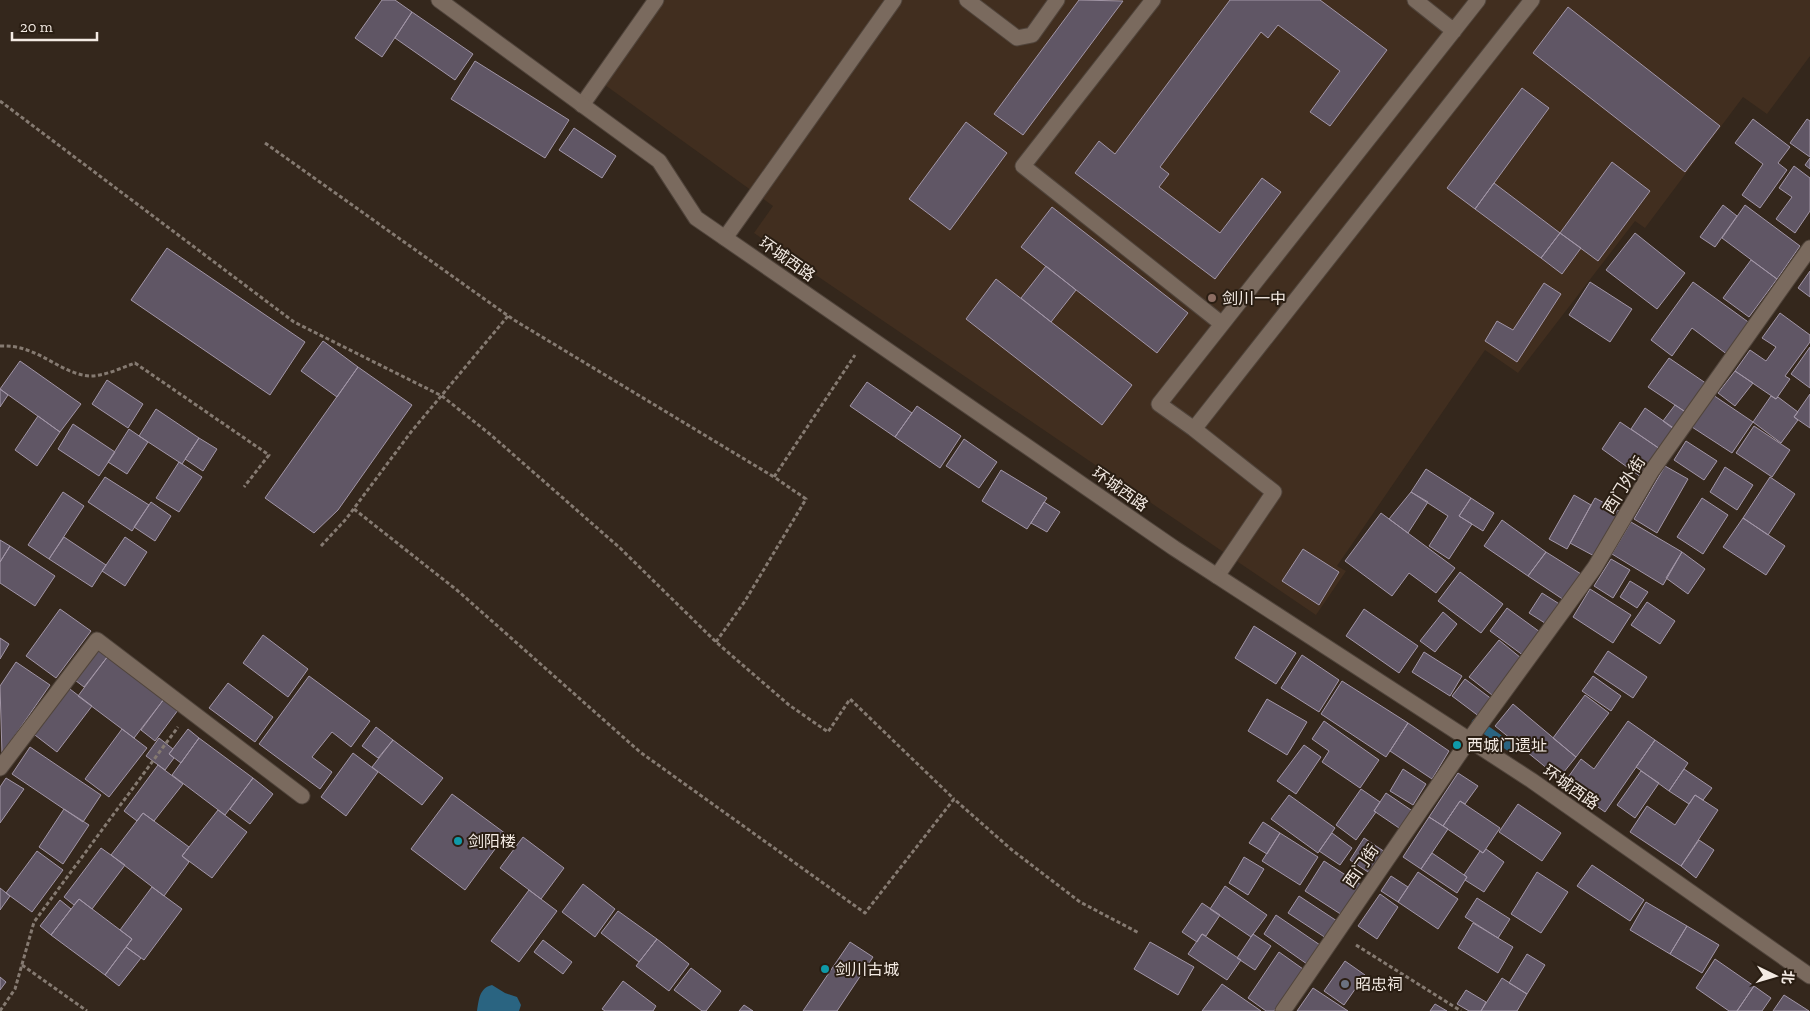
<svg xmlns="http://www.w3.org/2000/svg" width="1810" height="1011" font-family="'Zilla Slab','Noto Sans SC',serif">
	<rect width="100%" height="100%" fill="#34271c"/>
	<path fill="#412e1f" d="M665 0H1810V56L1767 114 1743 97 1645 228 1635 221 1518 373 1485 350 1337 566 1346 571 1316 615 754 233 773 206 605 85Z"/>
	<path fill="#2a6481" d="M492 985 505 993 517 997 521 1005 519 1011H477C479 1000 479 988 492 985Z"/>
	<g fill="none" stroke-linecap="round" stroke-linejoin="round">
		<path stroke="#2a6481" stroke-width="9" d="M1476 723 1513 749"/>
	</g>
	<path fill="#605665" stroke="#a296a7" d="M382 0H395L412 12 382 57 355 38Z
		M1079 0 1123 1 1023 135 994 114Z
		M1230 0H1320L1387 50 1330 126 1310 112 1340 71 1278 25 1268 38 1261 32 1160 167 1169 174 1159 187 1220 233 1262 178 1281 192 1215 279 1075 173 1099 141 1115 154Z
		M1568 7 1720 126 1685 172 1533 53Z
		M412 12 473 54 455 80 395 38Z
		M475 61 569 120 545 158 451 99Z
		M1522 88 1549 108 1475 209 1447 188Z
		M1753 119 1790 147 1778 163 1787 170 1760 208 1742 195 1763 164 1735 143Z
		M1807 119 1810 121V157L1790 143Z
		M966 122 1007 153 950 230 909 199Z
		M574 128 616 156 602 178 559 150Z
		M1810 158V169L1805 165Z
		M1612 162 1650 191 1598 261 1560 233Z
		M1794 166 1810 178V211L1795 233 1776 219 1792 197 1779 188Z
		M1494 183 1560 233 1541 258 1475 209Z
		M1723 205 1737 216 1715 247 1700 237Z
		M1745 205 1800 246 1777 279 1722 238Z
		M1052 207 1188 313 1157 353 1021 247Z
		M1560 233 1581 248 1562 274 1541 258Z
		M1635 233 1685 273 1657 309 1606 270Z
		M167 248 305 342 270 395 131 300Z
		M1751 260 1777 279 1749 317 1723 298Z
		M1046 266 1076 290 1051 322 1021 298Z
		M1810 271V297L1798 288Z
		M996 279 1132 385 1102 425 966 319Z
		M1590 282 1632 309 1610 342 1569 315Z
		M1693 282 1751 324 1728 355 1692 328 1672 356 1651 340Z
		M1544 283 1561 294 1517 362 1485 341 1497 321 1513 330Z
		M1780 313 1810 335V342L1785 376 1790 379 1776 399 1735 371 1750 350 1766 361 1776 347 1762 338Z
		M323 341 358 367 337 397 301 371Z
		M1810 347V388L1791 374Z
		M1669 358 1707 384 1687 413 1648 387Z
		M20 361 81 404 60 432 0 389Z
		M358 367 412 405 338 510 314 533 265 498Z
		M1735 371 1753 383 1735 406 1718 393Z
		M107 380 143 404 128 428 92 404Z
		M867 382 912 413 895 437 850 406Z
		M0 389 8 395 0 407Z
		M1810 394V428L1794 417Z
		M1713 395 1753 422 1732 453 1692 427Z
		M1771 396 1776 399 1778 397 1798 412 1794 417 1798 420 1781 443 1753 422Z
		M1675 405 1687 413 1675 430 1663 421Z
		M917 406 961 436 940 468 895 437Z
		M1645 408 1675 429 1660 449 1631 429Z
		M156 409 199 438 182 464 139 436Z
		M38 416 60 432 37 466 15 450Z
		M1620 422 1660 449 1641 477 1602 449Z
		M73 424 115 452 99 476 58 449Z
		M1754 426 1790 450 1772 477 1736 453Z
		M129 429 148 442 127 474 108 462Z
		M199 438 217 449 203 471 185 459Z
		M964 439 997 462 979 488 946 466Z
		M1686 441 1717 461 1704 480 1674 460Z
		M179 462 202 477 179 512 156 498Z
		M1665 466 1688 479 1657 533 1634 519Z
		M1725 467 1753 485 1737 510 1710 492Z
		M1426 469 1471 498 1459 516 1472 524 1449 559 1429 546 1448 516 1411 492Z
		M1001 470 1047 498 1027 529 982 501Z
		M105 477 149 505 132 531 88 502Z
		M1770 477 1795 494 1768 535 1743 518Z
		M63 492 84 506 49 559 28 545Z
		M1411 492 1428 502 1408 533 1389 519Z
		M1574 495 1591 505 1567 549 1549 539Z
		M1471 498 1494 513 1483 531 1459 516Z
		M1595 498 1621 512 1596 557 1570 543Z
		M1702 498 1728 515 1703 554 1677 537Z
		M151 502 171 516 155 541 134 527Z
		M1044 502 1060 512 1047 532 1031 523Z
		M1381 513 1455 568 1436 593 1409 573 1392 596 1345 561Z
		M1743 518 1785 546 1766 575 1723 547Z
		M1502 520 1546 552 1528 576 1484 546Z
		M1631 522 1682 552 1663 585 1612 554Z
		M64 537 106 565 92 587 49 559Z
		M125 537 147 552 125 586 102 571Z
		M0 540 10 546 0 562Z
		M10 546 55 576 35 606 0 583V562Z
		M1303 549 1339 572 1319 605 1282 581Z
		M1546 552 1581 574 1564 600 1528 576Z
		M1682 552 1705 569 1688 594 1666 578Z
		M1611 559 1630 570 1613 598 1594 586Z
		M1460 572 1503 604 1481 633 1438 601Z
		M1630 581 1648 592 1637 608 1620 597Z
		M1590 589 1631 615 1613 643 1573 617Z
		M1542 593 1561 605 1548 625 1529 613Z
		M1647 602 1675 621 1660 644 1631 625Z
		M1507 608 1540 632 1524 656 1490 631Z
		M60 609 91 631 56 678 26 656Z
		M1364 609 1418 646 1399 673 1346 636Z
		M1443 612 1457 624 1435 652 1420 641Z
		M1254 626 1296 653 1276 684 1235 658Z
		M263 635 308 669 288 697 243 663Z
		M0 638 9 644 0 659Z
		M1499 640 1521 658 1492 695 1469 677Z
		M94 646 108 656 84 687 71 677Z
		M1608 651 1647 677 1633 698 1594 672Z
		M1424 652 1462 676 1450 696 1412 672Z
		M1302 655 1339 680 1319 712 1281 688Z
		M108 656 164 699 134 738 78 696Z
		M16 662 50 685 2 754 0 686Z
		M309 676 370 721 351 747 332 732 312 757 332 772 320 789 259 744Z
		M1593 676 1621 696 1611 711 1582 691Z
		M1465 679 1493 700 1480 717 1452 696Z
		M1342 681 1408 723 1386 757 1321 714Z
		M228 683 273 717 255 742 209 708Z
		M66 686 92 706 57 752 31 732Z
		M1585 695 1609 713 1576 757 1553 738Z
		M164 699 178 710 155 741 141 730Z
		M1267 699 1307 722 1287 755 1248 731Z
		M1513 704 1576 757 1559 778 1495 726Z
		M1324 721 1379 760 1360 788 1322 762 1329 751 1312 739Z
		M1628 721 1655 740 1605 812 1564 783 1581 759 1594 769Z
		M1408 723 1449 751 1432 779 1390 751Z
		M376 727 393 740 378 758 362 746Z
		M122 729 147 748 109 797 85 779Z
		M188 729 199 738 181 763 169 754Z
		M159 738 173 749 169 754 174 758 165 770 146 756Z
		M199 738 253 778 225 815 172 775Z
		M393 740 443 778 422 805 372 767Z
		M1655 740 1688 763 1669 791 1636 767Z
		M1304 745 1321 757 1296 794 1277 781Z
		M30 747 101 795 83 822 12 774Z
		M353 753 378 772 346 816 321 797Z
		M158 765 183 784 154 821 143 813 137 821 124 811Z
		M1403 769 1426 784 1413 805 1390 791Z
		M1684 769 1712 788 1703 800 1695 795 1689 804 1669 791Z
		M1641 771 1659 783 1635 818 1617 805Z
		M1458 773 1478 786 1465 804 1460 801 1443 826 1429 817Z
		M6 778 24 789 0 823V787Z
		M253 778 273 794 250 824 230 809Z
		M1361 789 1380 802 1374 811 1376 812 1356 840 1336 825Z
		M1386 793 1414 812 1402 830 1374 811Z
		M452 794 506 834 465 890 411 849Z
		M1289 795 1335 828 1318 853 1271 819Z
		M1695 795 1718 810 1681 866 1630 832 1647 806 1675 825Z
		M1460 801 1500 828 1483 853 1443 826Z
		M1518 804 1561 833 1542 861 1499 832Z
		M64 809 89 825 63 864 39 847Z
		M218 810 247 832 212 878 182 856Z
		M143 813 189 847 182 856 189 862 164 896 111 855Z
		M1429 817 1448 829 1421 869 1403 857Z
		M1263 822 1280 833 1267 854 1249 843Z
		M1280 833 1318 857 1300 885 1262 861Z
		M1332 833 1352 848 1340 865 1319 851Z
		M523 837 564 868 541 899 500 868Z
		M1364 838 1388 854 1374 876 1350 860Z
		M1699 840 1714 850 1696 878 1681 866Z
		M101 848 125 865 92 909 79 899 74 905 64 897Z
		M1486 849 1504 862 1484 892 1465 880 1467 877 1464 875 1480 851 1483 853Z
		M37 851 63 870 32 912 6 893Z
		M1432 853 1467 877 1457 893 1421 869Z
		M1244 857 1264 869 1248 895 1229 883Z
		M1324 861 1361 885 1342 915 1305 891Z
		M1592 865 1644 900 1630 921 1577 886Z
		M1418 872 1458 899 1438 929 1398 902Z
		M1537 872 1568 892 1541 933 1511 914Z
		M1391 876 1408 887 1398 902 1381 891Z
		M583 884 615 909 595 937 562 912Z
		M1225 886 1267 915 1251 937 1210 909Z
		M152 887 182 909 144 960 126 947 132 939 120 930Z
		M0 888 10 896 0 910Z
		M529 890 557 911 519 962 491 941Z
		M1380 894 1398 907 1377 939 1358 926Z
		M1299 896 1337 921 1326 938 1288 913Z
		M1477 898 1510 919 1498 938 1465 917Z
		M79 899 132 939 105 975 51 935Z
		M60 900 71 909 51 935 40 926Z
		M1646 902 1687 926 1670 954 1630 930Z
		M1202 903 1220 915 1206 936 1202 934 1197 942 1182 932Z
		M618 911 657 939 639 962 601 933Z
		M1276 915 1320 945 1307 964 1264 934Z
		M1473 923 1513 947 1498 973 1458 948Z
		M1687 926 1719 945 1702 973 1670 954Z
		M1202 934 1241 960 1227 980 1188 954Z
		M1253 934 1271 946 1255 970 1237 958Z
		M657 939 689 964 669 991 636 966Z
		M543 940 572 962 563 974 534 952Z
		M850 942 873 957 837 1011H803Z
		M1150 942 1194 967 1178 995 1134 969Z
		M126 947 141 958 119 986 105 975Z
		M1279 952 1303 969 1274 1011H1266L1248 998Z
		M1527 954 1545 965 1527 994 1509 983Z
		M1715 959 1754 986 1737 1011H1729L1696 988Z
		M1345 961 1365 975 1344 1005 1324 991Z
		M691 968 721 991 706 1011H702L674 990Z
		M0 977 6 982 0 990Z
		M1502 978 1527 994 1517 1011H1481Z
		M623 981 656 1006 653 1011H605L602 1009Z
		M1222 984 1261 1011H1202Z
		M1754 986 1771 998 1762 1011H1737Z
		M1313 988 1348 1011H1297Z
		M1466 990 1486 1002 1481 1011H1469L1457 1004Z
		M1784 995 1809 1011H1773Z
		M1435 1004 1447 1011H1430Z
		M744 1005 753 1011H739Z"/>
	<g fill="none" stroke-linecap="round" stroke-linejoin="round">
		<defs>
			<path id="service" d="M967 0 1017 38 1032 35 1057 0
				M1153 0 1023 166 1222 324
				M1415 0 1454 31
				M725 238 894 0
				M1194 429 1159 404 1478 0
				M1217 576 1274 492 1194 429 1532 0"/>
			<path id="pedestrian" d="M1283 1011 1469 740"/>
			<path id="minor" d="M582 105 656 0
				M1469 740 1595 567 1651 472 1810 248
				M0 768 97 640 302 796"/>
			<path id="tertiary" d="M439 0 659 161 696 218 1174 548 1531 780 1810 976"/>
		</defs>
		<use href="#service" stroke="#50443b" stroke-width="17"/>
		<use href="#pedestrian" stroke="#50443b" stroke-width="17"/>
		<use href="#minor" stroke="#50443b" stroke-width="17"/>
		<use href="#tertiary" stroke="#50443b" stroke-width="17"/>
		<path stroke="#857a71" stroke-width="3" stroke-dasharray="4 2.5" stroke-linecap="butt" d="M0 101 294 322 442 396 491 435 620 548 716 642 789 705 828 732 850 699 954 799
			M265 143 514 320 774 477
			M0 346C38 344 59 374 90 376 105 376 121 368 135 363L269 455 244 487
			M354 509 458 591 640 752 865 913 954 799 1012 850 1080 902 1139 933
			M321 546 346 519 411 432 508 316
			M716 642 745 601 806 499 774 477 855 355
			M1356 945 1461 1011
			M22 965 87 1011
			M0 1011 15 989 34 922 178 727"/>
		<use href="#service" stroke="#7a6a5e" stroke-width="15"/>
		<use href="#pedestrian" stroke="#7a6a5e" stroke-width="15"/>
		<use href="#minor" stroke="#7a6a5e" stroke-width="15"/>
		<use href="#tertiary" stroke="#7a6a5e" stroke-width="15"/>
	</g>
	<circle fill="#8d6e63" stroke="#2a1e13" stroke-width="2" cx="1212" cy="298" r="5"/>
	<g fill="#0f9aa8" stroke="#2a1e13" stroke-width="2">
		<circle cx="1457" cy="745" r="5"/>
		<circle cx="458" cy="841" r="5"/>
		<circle cx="825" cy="969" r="5"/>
	</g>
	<circle fill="#6b7280" stroke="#2a1e13" stroke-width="2" cx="1345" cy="984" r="5"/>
	<g text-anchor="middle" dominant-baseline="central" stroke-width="4" stroke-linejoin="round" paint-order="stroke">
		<g font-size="16" fill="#f3eae3" stroke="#2a1e13">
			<text transform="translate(787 259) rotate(35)">环城西路</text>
			<text transform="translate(1624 485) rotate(-58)">西门外街</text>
			<text transform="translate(1120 489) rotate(35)">环城西路</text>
			<text transform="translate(1571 787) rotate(35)">环城西路</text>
			<text transform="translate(1361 866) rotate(-55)">西门街</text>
		</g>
		<g font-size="16" fill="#f3eae3" stroke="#2a1e13" text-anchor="start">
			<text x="1222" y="298">剑川一中</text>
			<text x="1467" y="745">西城门遗址</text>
			<text x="468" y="841">剑阳楼</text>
			<text x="835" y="969">剑川古城</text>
			<text x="1355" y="984">昭忠祠</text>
		</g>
	</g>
	<g transform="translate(1775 976) rotate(95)" stroke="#2a1e13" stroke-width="4" paint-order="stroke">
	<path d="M0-4L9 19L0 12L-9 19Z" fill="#f3eae3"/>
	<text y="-8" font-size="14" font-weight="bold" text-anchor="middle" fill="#f3eae3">北</text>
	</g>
	<path d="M12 32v8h85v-8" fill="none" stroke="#f3eae3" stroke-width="2.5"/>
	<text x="20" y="32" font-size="15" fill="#f3eae3" stroke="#2a1e13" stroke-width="4" paint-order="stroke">20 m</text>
</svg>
